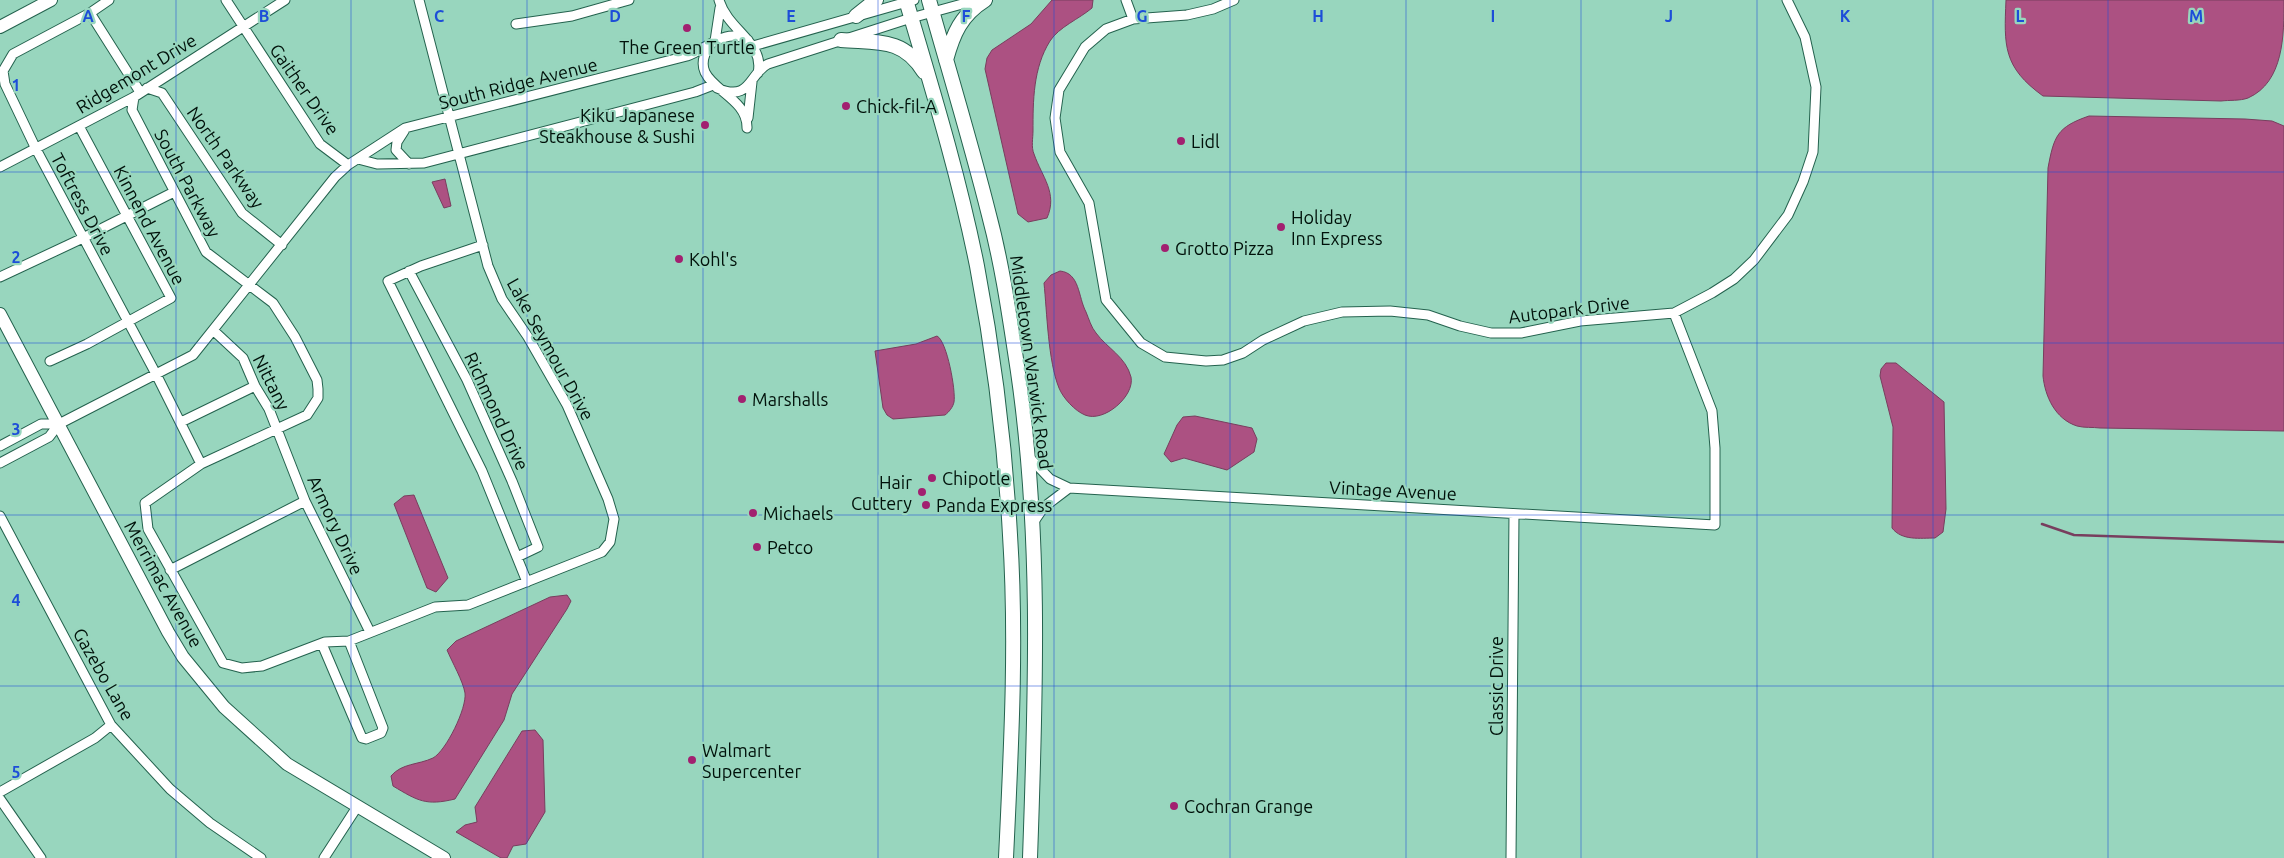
<svg xmlns="http://www.w3.org/2000/svg" width="2284" height="858" font-family="Ubuntu,sans-serif">
	<rect width="100%" height="100%" fill="#98d6be"/>
	<path fill="#ac5182" stroke="#783e5e" d="M1052 0H1093L1092 8C1079 19 1059 27 1050 41 1033 68 1033 101 1033 131 1033 138 1031 147 1034 154 1042 177 1058 193 1047 218L1028 222 1018 214 985 69 987 58 992 50 1031 24Z
		M2006 0H2284C2284 35 2284 82 2248 98 2240 101 2229 100 2221 101L2043 96C2003 67 2004 46 2006 0Z
		M2089 116 2245 119 2272 121 2284 126V431L2100 428C2093 427 2084 428 2077 426 2055 419 2045 396 2043 376L2048 168C2054 136 2057 127 2089 116Z
		M445 179 451 206 444 208 432 182Z
		M1060 271C1080 273 1078 297 1086 312 1089 319 1091 327 1096 333 1107 348 1126 357 1131 377 1135 396 1104 423 1085 415 1075 411 1063 398 1059 388 1048 361 1047 312 1044 283L1051 275Z
		M937 336C947 341 956 391 954 402 953 407 949 412 945 415L893 419 887 415 883 408 875 351 916 344Z
		M1886 363H1896L1944 402 1946 509 1943 532 1935 538C1920 538 1902 541 1892 528L1893 427 1880 376 1881 369Z
		M1195 416 1252 428 1257 439 1254 452 1227 470 1184 458 1171 462 1164 454 1177 425 1183 417Z
		M414 495 448 578 436 592 427 588 394 504 404 496Z
		M567 595 571 601 567 609 512 694 504 720 455 799C426 806 418 801 393 786L391 776C402 763 418 765 433 758 446 751 467 708 465 693 463 681 452 662 447 650L456 641 550 597Z
		M535 730 543 740 545 812 526 844 513 846 507 858H501L456 832 465 825 477 822 475 807 522 731Z"/>
	<g fill="none" stroke-linecap="round" stroke-linejoin="round">
		<path stroke="#783e5e" stroke-width="2.5" d="M2042 524 2074 535 2284 542"/>
		<defs>
			<path id="street" d="M109 0 90 13 13 54 3 71 5 84 36 149 156 374 201 464
				M226 0 320 144 348 165
				M719 0C728 31 765 42 758 73
				M1126 0 1133 19
				M1234 0 1213 9 1187 15 1133 19 1106 29 1085 47 1059 90 1055 118 1060 152 1089 203 1106 300 1141 343 1165 357 1206 361 1223 360 1243 353 1263 340 1304 321 1342 312 1390 311 1428 315 1460 326 1491 333H1521L1580 321 1674 313 1712 293 1734 279 1754 260 1788 215 1803 182 1813 152 1816 87 1805 37 1787 0
				M90 13 140 92
				M516 24 572 16 629 0
				M715 41 720 8
				M710 45C682 86 748 90 747 128
				M753 46 914 0
				M147 88 162 93 242 213 282 245
				M717 88C751 103 749 73 768 64L911 18 977 0
				M134 97 132 110 206 252 273 303 295 337 317 380 318 389V398L307 415 201 464 145 503 148 529 223 663 242 668 262 666 325 642 349 641 435 607 468 605 602 552 610 542 614 519 608 499 567 405 528 337 502 299 488 266 419 0
				M748 118 752 82
				M404 131 397 142 396 150 409 164
				M358 159 377 164 424 163 695 92 713 85
				M0 167 134 97 285 0
				M483 245 421 266 388 281 482 471 527 582
				M409 271 467 380 512 481 538 547 517 557
				M0 277 83 238 174 192
				M214 331 243 358 255 386 269 409 305 501 370 632
				M50 361 87 344 171 298 79 126
				M181 422 255 386
				M0 446 41 424H59L193 355 335 177 348 165 405 128 687 56C707 49 725 27 748 40
				M1028 456 1050 479 1069 488 1715 525V448L1712 411 1674 313
				M0 463 49 437 59 424
				M0 516 111 725 170 789 210 823 261 858
				M1033 523 1044 507 1069 488
				M170 570 305 501
				M322 644 362 738 366 739 381 733 383 728 349 641
				M0 792 95 738 111 725
				M0 799 41 858
				M324 858 357 807
				M1511 858 1514 514"/>
			<path id="secondary" d="M0 27 51 0
				M0 314 168 632 183 657 224 707 287 764 444 858"/>
			<path id="primary" d="M906 0C932 88 959 176 977 266 994 355 1005 444 1010 535 1017 642 1011 751 1006 858
				M929 0C949 71 971 143 989 215 1001 260 1008 306 1015 352 1042 520 1036 689 1030 858
				M856 16 876 0
				M841 40C876 43 903 37 924 72
				M946 60C953 34 961 15 985 0"/>
		</defs>
		<use href="#street" stroke="#24624e" stroke-width="11"/>
		<use href="#secondary" stroke="#24624e" stroke-width="14"/>
		<use href="#primary" stroke="#24624e" stroke-width="16"/>
		<use href="#street" stroke="#fff" stroke-width="9"/>
		<use href="#secondary" stroke="#fff" stroke-width="12"/>
		<use href="#primary" stroke="#fff" stroke-width="14"/>
	</g>
	<path fill="none" stroke="#1d4ed8" stroke-width="1" stroke-opacity="0.55" d="M176 0V858M351 0V858M527 0V858M703 0V858M878 0V858M1054 0V858M1230 0V858M1406 0V858M1581 0V858M1757 0V858M1933 0V858M2108 0V858M0 172H2284M0 343H2284M0 515H2284M0 686H2284"/>
	<g fill="#a22070" stroke="#98d6be" stroke-width="2">
		<circle cx="687" cy="28" r="5"/>
		<circle cx="846" cy="106" r="5"/>
		<circle cx="705" cy="125" r="5"/>
		<circle cx="1181" cy="141" r="5"/>
		<circle cx="1281" cy="227" r="5"/>
		<circle cx="1165" cy="248" r="5"/>
		<circle cx="679" cy="259" r="5"/>
		<circle cx="742" cy="399" r="5"/>
		<circle cx="932" cy="478" r="5"/>
		<circle cx="922" cy="492" r="5"/>
		<circle cx="926" cy="505" r="5"/>
		<circle cx="753" cy="513" r="5"/>
		<circle cx="757" cy="547" r="5"/>
		<circle cx="692" cy="760" r="5"/>
		<circle cx="1174" cy="806" r="5"/>
	</g>
	<g text-anchor="middle" dominant-baseline="central" stroke-width="4.5" stroke-linejoin="round" paint-order="stroke">
		<g font-size="18" fill="#00110a" stroke="#98d6be" text-anchor="start">
			<text x="687" y="47" text-anchor="middle">The Green Turtle</text>
			<text x="856" y="106">Chick-fil-A</text>
			<text x="695" y="115" text-anchor="end">Kiku Japanese<tspan x="695" dy="21">Steakhouse &amp; Sushi</tspan></text>
			<text x="1191" y="141">Lidl</text>
			<text x="1291" y="217">Holiday<tspan x="1291" dy="21">Inn Express</tspan></text>
			<text x="1175" y="248">Grotto Pizza</text>
			<text x="689" y="259">Kohl's</text>
			<text x="752" y="399">Marshalls</text>
			<text x="942" y="478">Chipotle</text>
			<text x="912" y="482" text-anchor="end">Hair<tspan x="912" dy="21">Cuttery</tspan></text>
			<text x="936" y="505">Panda Express</text>
			<text x="763" y="513">Michaels</text>
			<text x="767" y="547">Petco</text>
			<text x="702" y="750">Walmart<tspan x="702" dy="21">Supercenter</tspan></text>
			<text x="1184" y="806">Cochran Grange</text>
		</g>
		<g font-size="18" fill="#00110a" stroke="#98d6be">
			<text transform="translate(136 73) rotate(-31)">Ridgemont Drive</text>
			<text transform="translate(518 83) rotate(-14)">South Ridge Avenue</text>
			<text transform="translate(305 89) rotate(55)">Gaither Drive</text>
			<text transform="translate(226 157) rotate(55)">North Parkway</text>
			<text transform="translate(188 183) rotate(62)">South Parkway</text>
			<text transform="translate(83 204) rotate(62)">Toftress Drive</text>
			<text transform="translate(150 225) rotate(62)">Kinnend Avenue</text>
			<text transform="translate(1569 309) rotate(-7)">Autopark Drive</text>
			<text transform="translate(551 349) rotate(61)">Lake Seymour Drive</text>
			<text transform="translate(1032 362) rotate(82)">Middletown Warwick Road</text>
			<text transform="translate(272 382) rotate(63)">Nittany</text>
			<text transform="translate(497 411) rotate(65)">Richmond Drive</text>
			<text transform="translate(1393 490) rotate(3)">Vintage Avenue</text>
			<text transform="translate(336 525) rotate(65)">Armory Drive</text>
			<text transform="translate(164 584) rotate(61)">Merrimac Avenue</text>
			<text transform="translate(104 674) rotate(60)">Gazebo Lane</text>
			<text transform="translate(1496 686) rotate(-90)">Classic Drive</text>
		</g>
	</g>
	<g font-size="16" text-anchor="middle" font-weight="bold" fill="#1d4ed8" stroke="#98d6be" stroke-width="4.5" stroke-linejoin="round" paint-order="stroke">
		<text x="88" y="22">A</text>
		<text x="264" y="22">B</text>
		<text x="439" y="22">C</text>
		<text x="615" y="22">D</text>
		<text x="791" y="22">E</text>
		<text x="966" y="22">F</text>
		<text x="1142" y="22">G</text>
		<text x="1318" y="22">H</text>
		<text x="1493" y="22">I</text>
		<text x="1669" y="22">J</text>
		<text x="1845" y="22">K</text>
		<text x="2020" y="22">L</text>
		<text x="2196" y="22">M</text>
		<text x="16" y="91">1</text>
		<text x="16" y="263">2</text>
		<text x="16" y="435">3</text>
		<text x="16" y="606">4</text>
		<text x="16" y="778">5</text>
	</g>
</svg>
